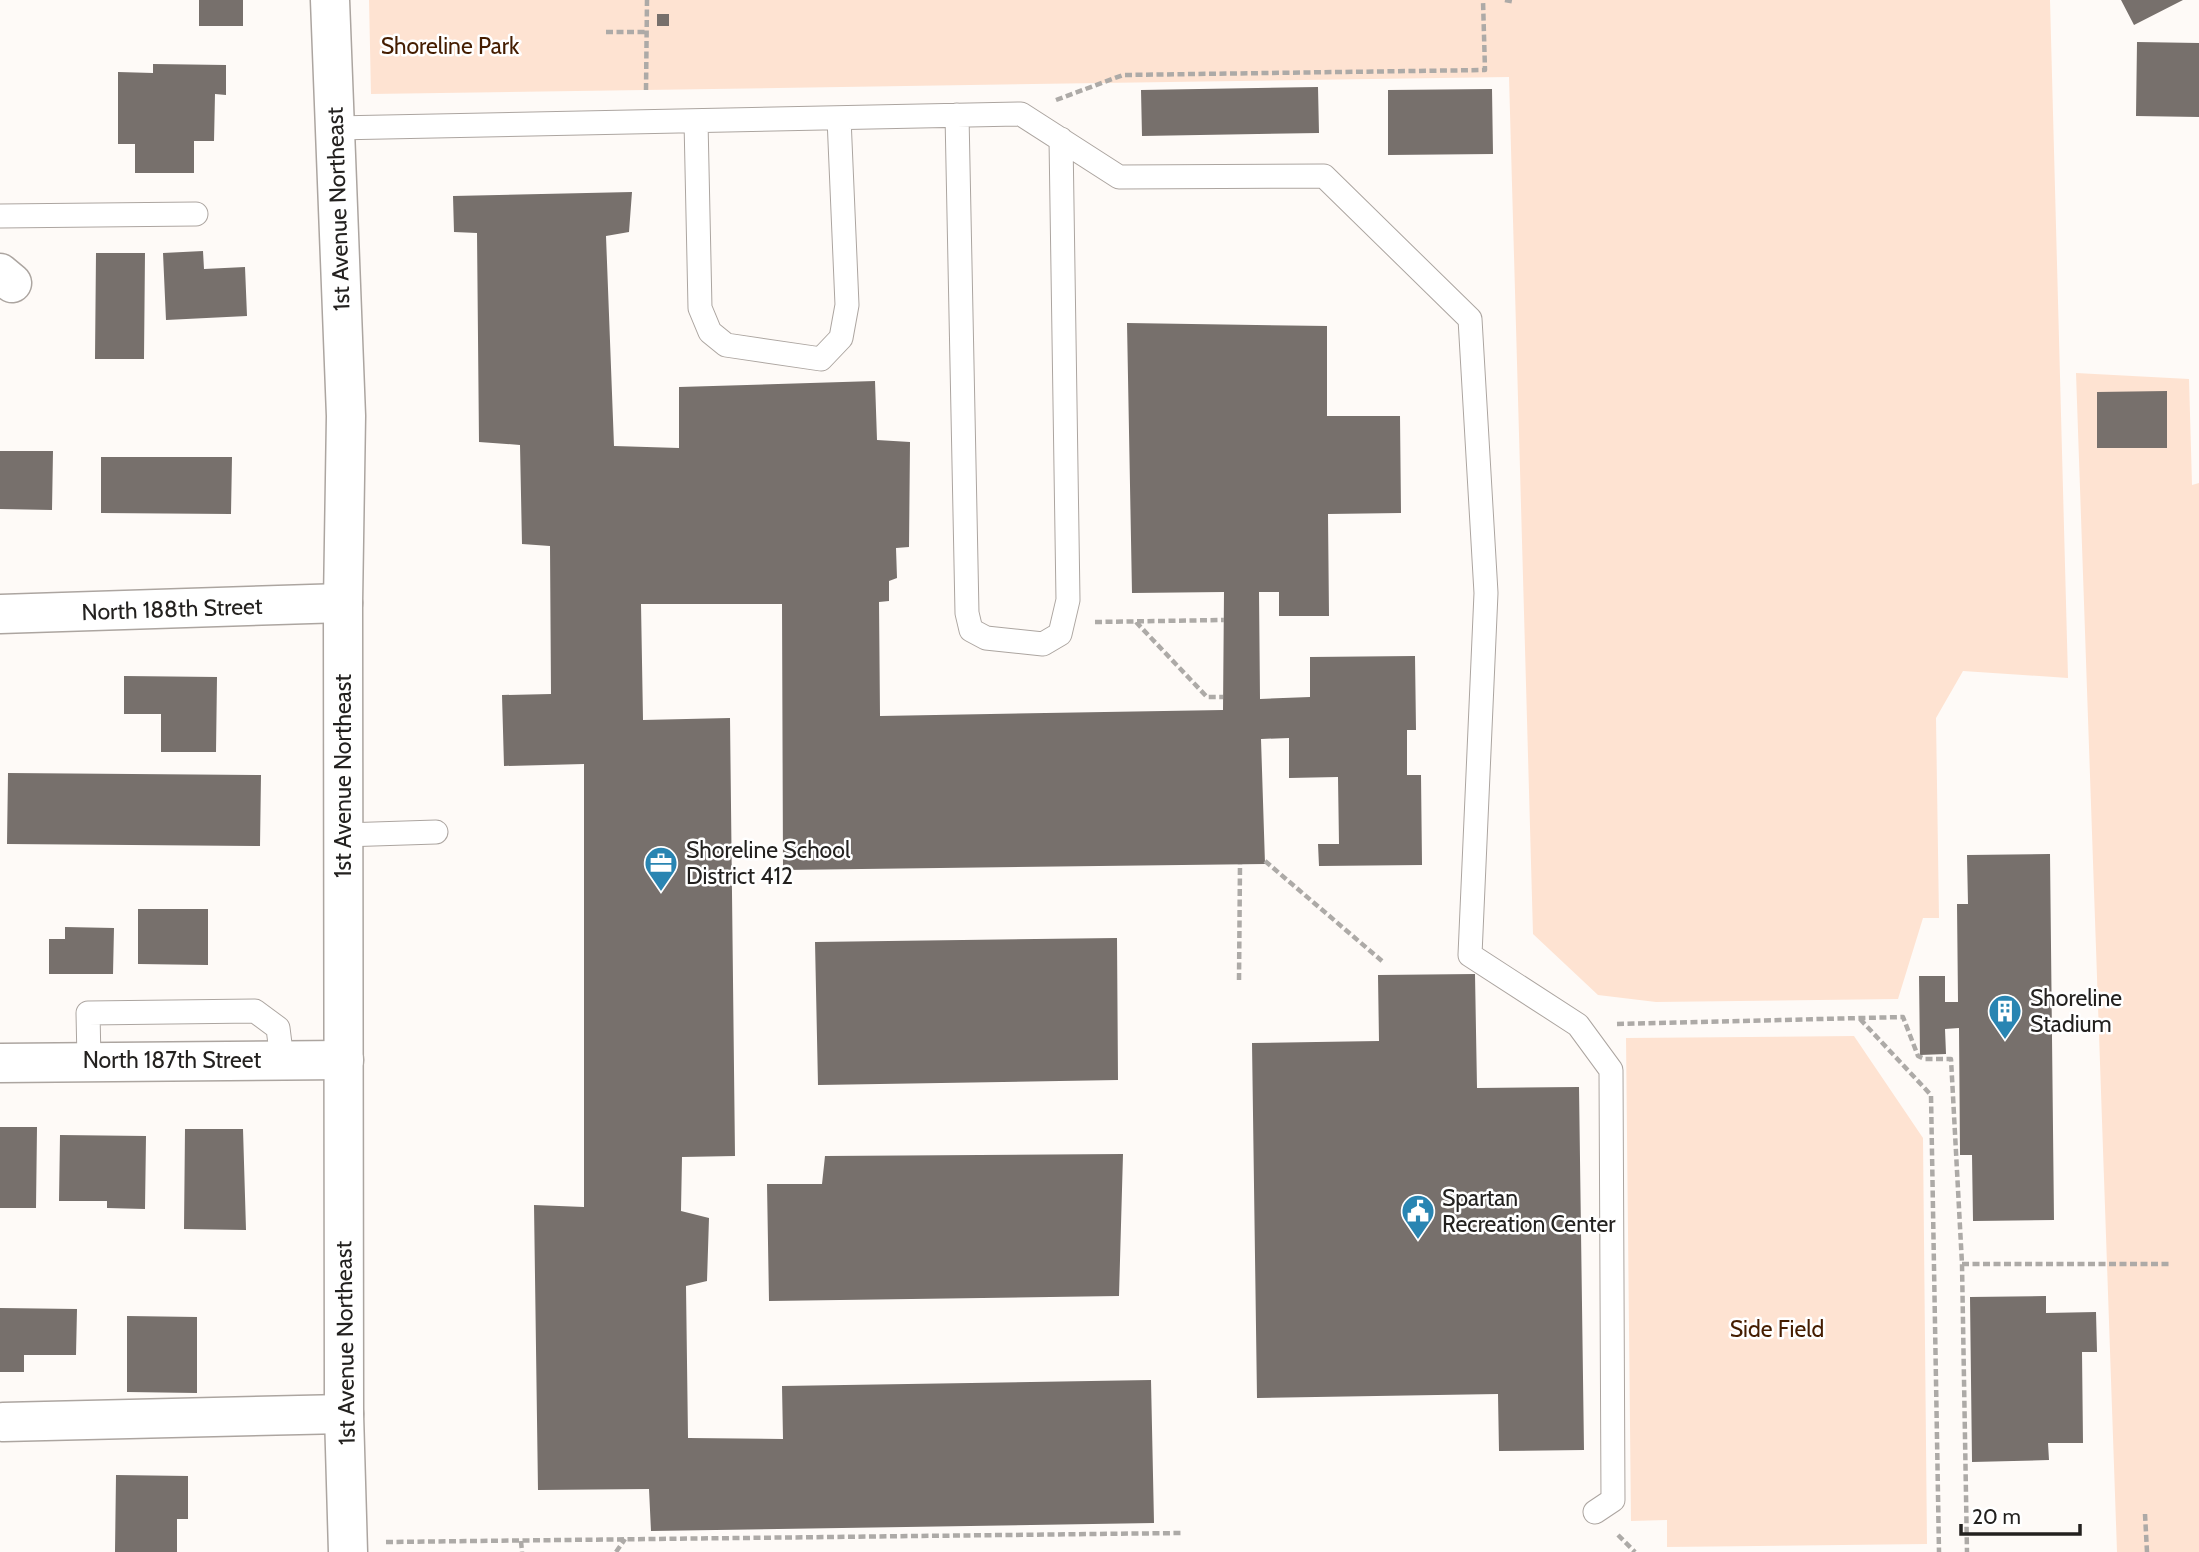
<svg xmlns="http://www.w3.org/2000/svg" width="2199" height="1552" font-family="Cabin,sans-serif">
	<rect width="100%" height="100%" fill="#fefaf7"/>
	<path fill="#fee3d2" d="M369 0H2050L2068 678 1963 671 1936 718 1939 918H1923L1898 999 1656 1002 1598 995 1533 934 1509 77 371 94Z
		M2076 373 2189 379 2192 485 2199 483V1552H2117Z
		M1854 1036 1923 1138 1927 1544 1667 1547V1520L1631 1521 1626 1038Z"/>
	<path fill="#77706c" d="M199 0H243V26H199Z
		M2121 0H2183L2134 25Z
		M657 14H669V26H657Z
		M2137 42 2199 43V117L2136 116Z
		M153 64 226 65V95L215 94 214 141H194V173H135V144H118V72L153 73Z
		M1318 87 1319 133 1142 136 1141 90Z
		M1492 89 1493 154 1388 155V90Z
		M632 192 629 232 606 236 614 446 679 448V387L875 381 877 440 910 442 909 547 896 548 897 578 889 581V601L879 602 880 716 1223 710 1224 592 1132 593 1127 323 1327 326V416H1400L1401 513 1328 514 1329 616H1279V592H1259L1260 699 1310 697V657L1415 656 1416 730H1407V775H1421L1422 865 1319 866 1318 844H1339L1338 777 1289 778V738L1261 739 1265 864 783 870 782 604H641L643 720 730 718 735 1156 682 1157 681 1211 709 1218 707 1281 686 1286 688 1438 783 1439 782 1386 1151 1380 1154 1523 651 1531 649 1489 538 1490 534 1205 584 1207V764L504 766 502 695 551 694 550 546 522 544 520 445 479 442 477 233 454 232 453 196Z
		M203 251 204 269 245 267 247 316 166 320 163 253Z
		M96 253H145L144 359H95Z
		M2167 391V448H2097V392Z
		M0 451H53L52 510 0 509Z
		M101 457H232L231 514 101 513Z
		M124 676 217 677 216 752H161V714H124Z
		M8 773 261 775 260 846 7 844Z
		M2050 854 2054 1220 1973 1221 1972 1155H1960L1959 1028 1945 1029 1946 1054 1920 1055 1919 976H1945V1002H1958L1957 904H1968L1967 855Z
		M138 909H208V965L138 964Z
		M65 927 114 928 113 974H49V939H65Z
		M1117 938 1118 1080 818 1085 815 942Z
		M1475 974 1477 1088 1579 1087 1584 1450 1499 1451 1498 1394 1257 1398 1252 1043 1379 1041 1378 975Z
		M0 1127H37L36 1208H0Z
		M185 1129H243L246 1230 184 1229Z
		M60 1135 146 1136 145 1209 107 1208V1201H59Z
		M1123 1154 1119 1296 769 1301 767 1184H822L825 1156Z
		M2046 1296V1313L2096 1312 2097 1352H2082L2083 1443H2048L2049 1460 1972 1462 1970 1297Z
		M0 1308 77 1309 76 1355H24V1372H0Z
		M127 1316 197 1317V1393L127 1392Z
		M116 1475 188 1476V1519H177V1552H115Z"/>
	<g fill="none" stroke-linecap="round" stroke-linejoin="round">
		<defs>
			<path id="lane" d="M957 115 967 613 971 630 986 638 1043 644 1060 634 1068 600 1061 139
				M696 121 700 308 710 332 726 345 821 359 841 338 847 305 839 118
				M335 128 1021 114 1119 177 1324 176 1470 319 1486 593 1470 955 1578 1025 1611 1070 1613 1500 1595 1512
				M0 216 196 214
				M343 835 436 832
				M89 1060 88 1013 255 1011 278 1028 282 1060"/>
			<path id="street" d="M0 273 12 283
				M0 614 343 603
				M0 1063 344 1060
				M3 1422 344 1414"/>
			<path id="secondary" d="M330 0 346 416 343 603 344 1414 348 1552"/>
		</defs>
		<use href="#lane" stroke="#aca5a0" stroke-width="25"/>
		<use href="#street" stroke="#aca5a0" stroke-width="41"/>
		<use href="#secondary" stroke="#aca5a0" stroke-width="41"/>
		<path stroke="#adaaa7" stroke-width="4.5" stroke-dasharray="7 3.5" stroke-linecap="butt" d="M1505 0 1515 2
			M606 32H646
			M646 90 647 0
			M1056 100 1123 75 1485 70 1483 0
			M1095 622 1224 620
			M1136 622 1207 697H1223
			M1265 861 1382 961
			M1239 980 1240 864
			M1860 1019 1931 1095 1939 1552
			M1617 1024 1903 1017 1918 1056 1925 1059H1951L1962 1264 1967 1552
			M1962 1264H2170
			M2145 1514 2147 1552
			M1618 1535 1635 1552
			M521 1541 522 1552
			M386 1542 1183 1533
			M616 1552 625 1539"/>
		<use href="#lane" stroke="#fff" stroke-width="23"/>
		<use href="#street" stroke="#fff" stroke-width="38"/>
		<use href="#secondary" stroke="#fff" stroke-width="38"/>
	</g>
	<defs>
		<symbol id="office-pin" viewBox="-11 -11 22 30"><path d="M0 17L-7.5 6A9.5 9.5 0 1 1 7.5 6Z" fill="#2985b2" stroke="#fff"/><path d="M-6-3h4V-5.5h4V-3h4V5H-6ZM-1-4.5V-3h2v-1.5ZM-6 0V1H6V0Z" fill="#fff"/></symbol>
		<symbol id="building-pin" viewBox="-11 -11 22 30"><path d="M0 17L-7.5 6A9.5 9.5 0 1 1 7.5 6Z" fill="#2985b2" stroke="#fff"/><path d="M-4-6H4V6H1V3H-1V6H-4ZM-2.5-4.3h1.7v1.8h-1.7ZM.8-4.3h1.7v1.8H.8ZM-2.5-1h1.7V.8h-1.7ZM.8-1h1.7V.8H.8Z" fill="#fff"/></symbol>
		<symbol id="civic-pin" viewBox="-11 -11 22 30"><path d="M0 17L-7.5 6A9.5 9.5 0 1 1 7.5 6Z" fill="#2985b2" stroke="#fff"/><path d="M-.6-6.5H3V-4.5H.6V-3L4-1V1h2V6H-6V1h2V-1L-.6-3ZM-1.2 2.5V6h2.4V2.5Z" fill="#fff"/></symbol>
	</defs>
	<g fill-rule="evenodd">
		<use href="#office-pin" x="642" y="844" width="38" height="52"/>
		<use href="#building-pin" x="1986" y="992" width="38" height="52"/>
		<use href="#civic-pin" x="1399" y="1192" width="38" height="52"/>
	</g>
	<g text-anchor="middle" dominant-baseline="central" stroke-width="5" stroke-linejoin="round" paint-order="stroke">
		<g font-size="23" fill="#451d00" stroke="#fff">
			<text x="450" y="46">Shoreline Park</text>
			<text x="1777" y="1329">Side Field</text>
		</g>
		<g font-size="23" fill="#23211f" stroke="#fff">
			<text transform="translate(338 209) rotate(-92)">1st Avenue Northeast</text>
			<text transform="translate(172 609) rotate(-2)">North 188th Street</text>
			<text transform="translate(343 776) rotate(-90)">1st Avenue Northeast</text>
			<text x="172" y="1060">North 187th Street</text>
			<text transform="translate(345 1343) rotate(-91)">1st Avenue Northeast</text>
		</g>
		<g font-size="23" fill="#23211f" stroke="#fff" text-anchor="start">
			<text x="686" y="850">Shoreline School<tspan x="686" dy="26">District 412</tspan></text>
			<text x="2030" y="998">Shoreline<tspan x="2030" dy="26">Stadium</tspan></text>
			<text x="1442" y="1198">Spartan<tspan x="1442" dy="26">Recreation Center</tspan></text>
		</g>
	</g>
	<path d="M1961 1524v10h119v-10" fill="none" stroke="#23211f" stroke-width="3.5"/>
	<text x="1972" y="1524" font-size="21" fill="#23211f" stroke="#ffffff" stroke-width="5" paint-order="stroke">20 m</text>
</svg>
